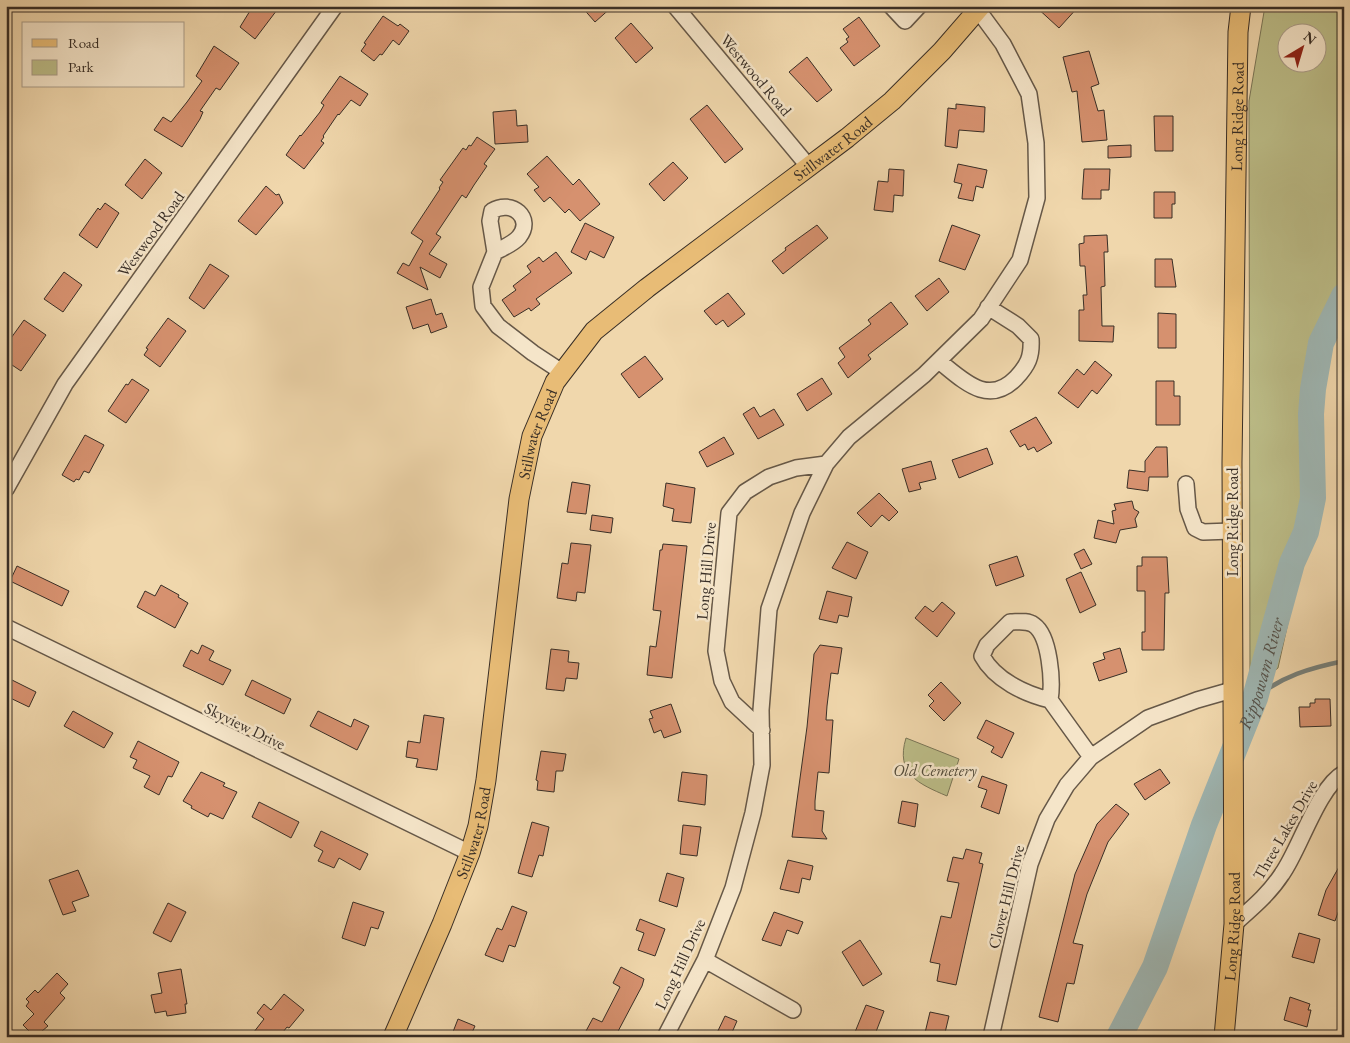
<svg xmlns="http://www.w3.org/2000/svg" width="1350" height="1043" font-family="'EB Garamond',serif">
	<rect width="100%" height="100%" fill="#f0d7ac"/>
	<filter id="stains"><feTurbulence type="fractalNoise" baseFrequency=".004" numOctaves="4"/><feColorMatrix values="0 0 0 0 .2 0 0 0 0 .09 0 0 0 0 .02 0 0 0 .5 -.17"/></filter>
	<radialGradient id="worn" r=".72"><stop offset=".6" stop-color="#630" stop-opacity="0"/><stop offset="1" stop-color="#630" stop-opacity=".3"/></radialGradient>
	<path fill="#bcbd88" stroke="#7a7657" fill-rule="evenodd" d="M1265 6H1344V274L1322 321 1317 349 1319 482 1278 668 1250 690 1249 101ZM1288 32H1318V62H1288Z
		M906 738 959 759 947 796C919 784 895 774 906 738Z"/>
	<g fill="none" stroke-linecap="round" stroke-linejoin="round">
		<path stroke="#76807b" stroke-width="4.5" d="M1255 698C1282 676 1310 668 1344 661"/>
		<path stroke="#9fb7b4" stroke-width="26" id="s1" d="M1119 1037 1155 967 1204 825 1255 698 1292 563 1306 532 1313 498 1311 414 1313 389 1321 343 1344 296"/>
	</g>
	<path fill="#d6916f" stroke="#382e26" d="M253 6H280L255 39 240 27Z
		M581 6H613L595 22Z
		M1035 6H1079L1059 28Z
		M383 16 398 26 400 24 409 31 399 45 393 40 382 55 380 54 374 61 361 51 366 44 364 43Z
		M859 17 880 46 854 66 840 48 848 42 846 39 849 37 843 29Z
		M631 23 653 48 636 63 615 38Z
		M214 46 239 63 220 90 216 88 200 111 203 112 200 119 182 147 154 130 163 117 171 122 187 102 202 81 196 76Z
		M1089 51 1099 84 1091 87 1098 111 1104 110 1107 140 1082 142 1077 91 1072 92 1063 57Z
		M807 57 832 90 817 102 789 72Z
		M340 76 368 94 360 106 351 100 339 115 338 114 323 136 324 137 321 141 324 143 304 169 286 155 300 135 301 136 320 112 324 105 321 103Z
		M956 104 985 107 984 132 959 130 957 148 945 146 948 108 956 109Z
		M707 105 743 149 725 163 690 119Z
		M516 110 517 126 527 125 528 142 495 144 493 112Z
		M1154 116H1173V151H1155Z
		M477 137 495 149 484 164 487 166 474 185 466 198 462 195 436 234 441 237 429 254 447 264 440 278 420 267 428 290 397 273 403 263 409 266 423 241 411 233 440 189 439 188 443 182 440 180 463 148 466 150 469 145 471 146Z
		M1131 145V157L1108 158V146Z
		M547 156 573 185 579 179 600 204 580 221 569 209 565 213 550 197 544 202 534 190 539 187 527 174Z
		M145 159 162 173 142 199 125 185Z
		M673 162 688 178 664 201 649 184Z
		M958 164 987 170 983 188 976 186 973 201 958 198 962 184 954 182Z
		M889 169 904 170 903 196 894 195 893 212 874 210 878 181 888 182Z
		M1084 169H1110L1109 190H1101V199H1082Z
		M266 186 276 195 279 194 283 203 256 235 238 221Z
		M1154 192H1175V204H1172V218H1154Z
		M105 203 119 213 97 248 79 235 98 208 100 210Z
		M585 223 614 237 604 258 590 251 586 260 571 252Z
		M817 225 828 238 783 274 772 261 786 250 785 248Z
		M952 225 980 235 965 270 939 261Z
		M1107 235 1108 252H1104L1105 286 1101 287 1102 326H1114L1113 342 1079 341V310H1084L1083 295H1087L1085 266H1080L1079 244 1084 243V236Z
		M556 252 572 273 536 299 540 304 531 311 529 308 514 317 502 300 516 290 513 286 531 272 527 266 539 257 543 262Z
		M1155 259H1172L1176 287H1155Z
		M210 264 229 276 204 309 189 298Z
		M64 272 82 285 63 312 44 299Z
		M939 278 949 292 927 311 915 296Z
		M728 293 745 314 728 327 723 320 716 325 704 311Z
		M431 299 436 315 442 313 447 327 431 333 428 324 413 329 406 307Z
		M891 302 908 324 868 355 871 359 848 378 838 363 845 357 839 348 871 324 868 320Z
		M1158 313 1176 314V348H1158Z
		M168 318 186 331 160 367 144 355 148 349 146 348Z
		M24 320 46 335 21 371 6 361V345Z
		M645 356 663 379 639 398 621 374Z
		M1095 361 1112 375 1097 394 1092 390 1078 408 1058 393 1077 369 1084 375Z
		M822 378 832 394 807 411 797 394Z
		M132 379 149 390 126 423 108 411 126 384 128 385Z
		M1156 381H1174V396H1180V425H1156Z
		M754 407 760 417 774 409 784 425 758 439 743 414Z
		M1036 417 1052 443 1037 452 1034 447 1028 450 1025 444 1020 447 1010 431Z
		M85 435 104 445 89 473 84 471 79 480 76 479 74 482 62 475Z
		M724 437 734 454 707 467 699 452Z
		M1156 447H1167L1168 477H1149L1148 491 1127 488 1129 470 1145 472V461Z
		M987 448 993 464 959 478 952 460Z
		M931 461 936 479 919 483 921 489 909 492 902 469Z
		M572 482 590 485 586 514 567 512Z
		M666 483 695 488 691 523 672 521 674 509 663 506Z
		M879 493 898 512 889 521 882 515 871 527 857 513Z
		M1132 501 1134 509 1139 512 1135 519 1137 527 1120 530 1116 543 1094 538 1098 520 1114 524 1112 511 1116 510 1114 504Z
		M592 515 613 518 611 533 590 530Z
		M847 542 868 552 856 579 832 568Z
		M571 543 591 545 585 593 577 592 576 601 557 598 562 563 568 564Z
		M663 544 687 546 672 678 647 675 650 646 656 647 661 611 653 610 660 550H662Z
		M1084 549 1092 564 1081 569 1074 554Z
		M1017 556 1024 576 996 586 989 565Z
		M1142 557H1167L1169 593H1165L1164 650H1142V632H1145V591H1137V566H1142Z
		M17 566 69 591 62 606 10 581Z
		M1081 572 1096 605 1080 613 1066 579Z
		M161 585 179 595 178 597 188 603 175 628 137 607 145 591 155 596Z
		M827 591 852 597 848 617 839 615 837 623 819 619Z
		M942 602 955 613 937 637 915 618 925 606 933 612Z
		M202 645 214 651 209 660 231 670 223 685 183 666 191 650 198 654Z
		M820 645 842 648 838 674 831 673 827 706 826 720H833L829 773 818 772 815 801V810L824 811 822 831 827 839 792 837 807 727 814 654Z
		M1120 648 1127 672 1099 681 1093 663 1105 659 1103 653Z
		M551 649 569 651 568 662 579 663 577 679 566 678 564 691 546 689Z
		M6 677 36 692 29 707 6 696Z
		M252 680 291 699 284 714 245 695Z
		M941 682 961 703 944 721 929 706 934 701 928 695Z
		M1315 699H1330L1331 726 1300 727 1299 707H1310V703H1315Z
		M671 704 681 732 664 738 661 730 654 733 649 719 653 718 650 711Z
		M73 711 113 733 104 748 64 726Z
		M318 711 351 727 354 719 369 726 357 750 310 726Z
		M424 715 444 718 437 770 416 767 418 759 406 757 408 741 420 743Z
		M986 720 1014 733 1002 758 991 752 994 747 977 738Z
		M138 741 179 762 172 777 168 776 159 795 144 787 150 776 133 768 137 760 130 757Z
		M541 751 566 754 563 771H556L554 792 537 790 538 781 536 780Z
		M1160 769 1170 783 1145 800 1134 784Z
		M201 772 225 783 223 786 237 792 223 819 210 813 208 817 191 808 192 806 183 801Z
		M682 772 707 775 705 805 678 801Z
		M982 776 1007 785 999 814 981 807 987 790 978 787Z
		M902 801 918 804 915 827 898 823Z
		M259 802 299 822 291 838 252 817Z
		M1116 804 1129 814 1108 842 1087 894 1073 943 1083 945 1074 984 1067 983 1058 1022 1039 1017 1075 874 1097 824Z
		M532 822 549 827 543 856 539 855 532 877 518 873Z
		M683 825 701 827 697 856 680 854Z
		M321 831 368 854 360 870 339 858 334 868 318 861 323 851 314 846Z
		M966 849 982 853 979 863 983 864 956 985 937 981 940 964 930 962 941 916 951 918 959 883 947 881 953 857 963 859Z
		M1344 858V911L1339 910 1335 921 1318 915 1326 890Z
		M788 860 813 866 810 880 802 878 799 893 780 889Z
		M78 870 89 896 72 902 76 911 63 915 49 880Z
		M667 873 684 878 677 907 659 901Z
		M353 902 384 912 378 929 371 927 365 946 342 938Z
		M168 903 186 912 171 942 153 933Z
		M512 906 527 912 515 947 509 945 503 962 485 955 497 928 502 930Z
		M774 912 803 922 798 934 787 930 781 946 762 940Z
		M640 919 665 929 655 956 638 950 644 933 636 930Z
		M1299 933 1320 939 1314 963 1292 957Z
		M860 940 882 974 863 986 842 952Z
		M621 967 644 979 642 986 615 1037H599L586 1031 593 1018 602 1022 620 987 613 983Z
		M181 969 187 1004H185L186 1013 167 1016 166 1011 155 1013 151 995 162 993 158 973Z
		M57 973 68 984 60 993 65 998 44 1022 48 1026 35 1037 23 1025 34 1014 26 1006 29 1002 26 999 35 990 38 993Z
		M284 994 304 1010 289 1028 287 1027 279 1037H250L264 1019 257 1013 264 1004 271 1010Z
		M1290 997 1310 1004 1308 1010H1311L1307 1027 1284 1020Z
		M866 1005 884 1011 874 1037H853Z
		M930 1012 949 1016 944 1037H924Z
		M725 1016 737 1021 730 1037H715Z
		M458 1019 475 1026 470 1037H451Z"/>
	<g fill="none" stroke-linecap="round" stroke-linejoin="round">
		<defs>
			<path id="minor" d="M675 6 809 167
				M891 6 905 21 919 6
				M495 252C503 248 513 244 519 237 534 218 512 199 492 211L490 221 495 252 481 287 483 306 498 326 533 353 562 372
				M939 361C963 380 988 407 1016 378 1028 365 1032 357 1031 339L1018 326 988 307
				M1186 484 1188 509 1195 528 1203 532 1232 531
				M6 489 65 384 335 6
				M6 627 470 853
				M1050 700C1025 694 995 680 982 656L987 645 1010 622C1018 622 1027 620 1034 625 1050 636 1053 682 1050 700L1091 757
				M762 730 732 702 722 681 716 651 729 513 745 492 769 477 796 468 826 464
				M1234 924C1252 908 1269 894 1282 874 1300 849 1318 787 1344 773
				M705 960 793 1010
				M665 1037 705 960 733 888 753 813 762 765 761 710 769 609 802 513 826 464 849 437 924 375 981 319 1020 260 1037 198 1036 143 1029 94 1003 44 978 10
				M991 1037 1030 864 1047 819 1067 785 1091 757 1148 718 1197 700 1232 690"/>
			<g id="major">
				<path id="s2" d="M393 1037 442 924 470 853 478 826 486 780 519 499 532 436 555 382 594 331 647 288 847 138 892 101 942 51 981 6"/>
				<path id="s3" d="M1224 1037 1234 924 1232 463 1238 32 1241 6"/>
			</g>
		</defs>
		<use href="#minor" stroke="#665848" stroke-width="18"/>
		<use href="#major" stroke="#382e26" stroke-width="21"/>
		<use href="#minor" stroke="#f5e5c9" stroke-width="15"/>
		<use href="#major" stroke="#e8bc76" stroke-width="19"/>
	</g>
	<g text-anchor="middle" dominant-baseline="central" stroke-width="5" stroke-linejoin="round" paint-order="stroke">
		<g font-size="16" fill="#382e26" stroke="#f5e5c9">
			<text transform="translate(756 75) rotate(50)">Westwood Road</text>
			<text stroke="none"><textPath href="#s3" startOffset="921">Long Ridge Road</textPath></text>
			<text stroke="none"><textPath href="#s2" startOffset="1045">Stillwater Road</textPath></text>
			<text transform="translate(151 234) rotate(-54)">Westwood Road</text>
			<text stroke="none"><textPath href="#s2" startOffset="625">Stillwater Road</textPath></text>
			<text transform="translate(1232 522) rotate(-90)">Long Ridge Road</text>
			<text transform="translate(706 571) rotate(-85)">Long Hill Drive</text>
			<text transform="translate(245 726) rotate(26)">Skyview Drive</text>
			<text transform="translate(1285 830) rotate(-60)">Three Lakes Drive</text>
			<text stroke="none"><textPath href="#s2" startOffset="220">Stillwater Road</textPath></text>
			<text transform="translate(1006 897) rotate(-76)">Clover Hill Drive</text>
			<text stroke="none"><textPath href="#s3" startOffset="111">Long Ridge Road</textPath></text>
			<text transform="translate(680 964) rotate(-65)">Long Hill Drive</text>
		</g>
		<g font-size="16" font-style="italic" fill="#524b3a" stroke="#f5e5c9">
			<text x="935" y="770">Old Cemetery</text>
		</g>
		<g font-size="18" font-style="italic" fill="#52504a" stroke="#f5e5c9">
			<text stroke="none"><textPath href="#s1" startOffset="391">Rippowam River</textPath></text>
		</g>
	</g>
	<rect width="1350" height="1043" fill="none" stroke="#f0d7ac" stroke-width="25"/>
	<rect x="8" y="8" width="1335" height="1028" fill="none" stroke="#382e26" stroke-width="2.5"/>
	<rect x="12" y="12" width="1325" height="1018" fill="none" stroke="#382e26"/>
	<rect x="22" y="22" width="162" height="65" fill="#f5e5c9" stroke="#a99c88"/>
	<rect x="32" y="39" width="25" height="8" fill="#e8bc76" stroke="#a99c88"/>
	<text x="68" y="48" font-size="15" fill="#382e26">Road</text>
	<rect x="32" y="60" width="25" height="15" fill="#bcbd88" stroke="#a99c88"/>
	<text x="68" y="72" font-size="15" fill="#382e26">Park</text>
	<g transform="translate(1302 48) rotate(38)"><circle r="24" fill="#f5e5c9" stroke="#a99c88"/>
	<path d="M0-4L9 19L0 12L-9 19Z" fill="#8f2418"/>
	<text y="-8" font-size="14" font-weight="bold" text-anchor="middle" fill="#382e26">N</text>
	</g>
	<rect width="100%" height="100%" filter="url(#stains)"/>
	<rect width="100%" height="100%" fill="url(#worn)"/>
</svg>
